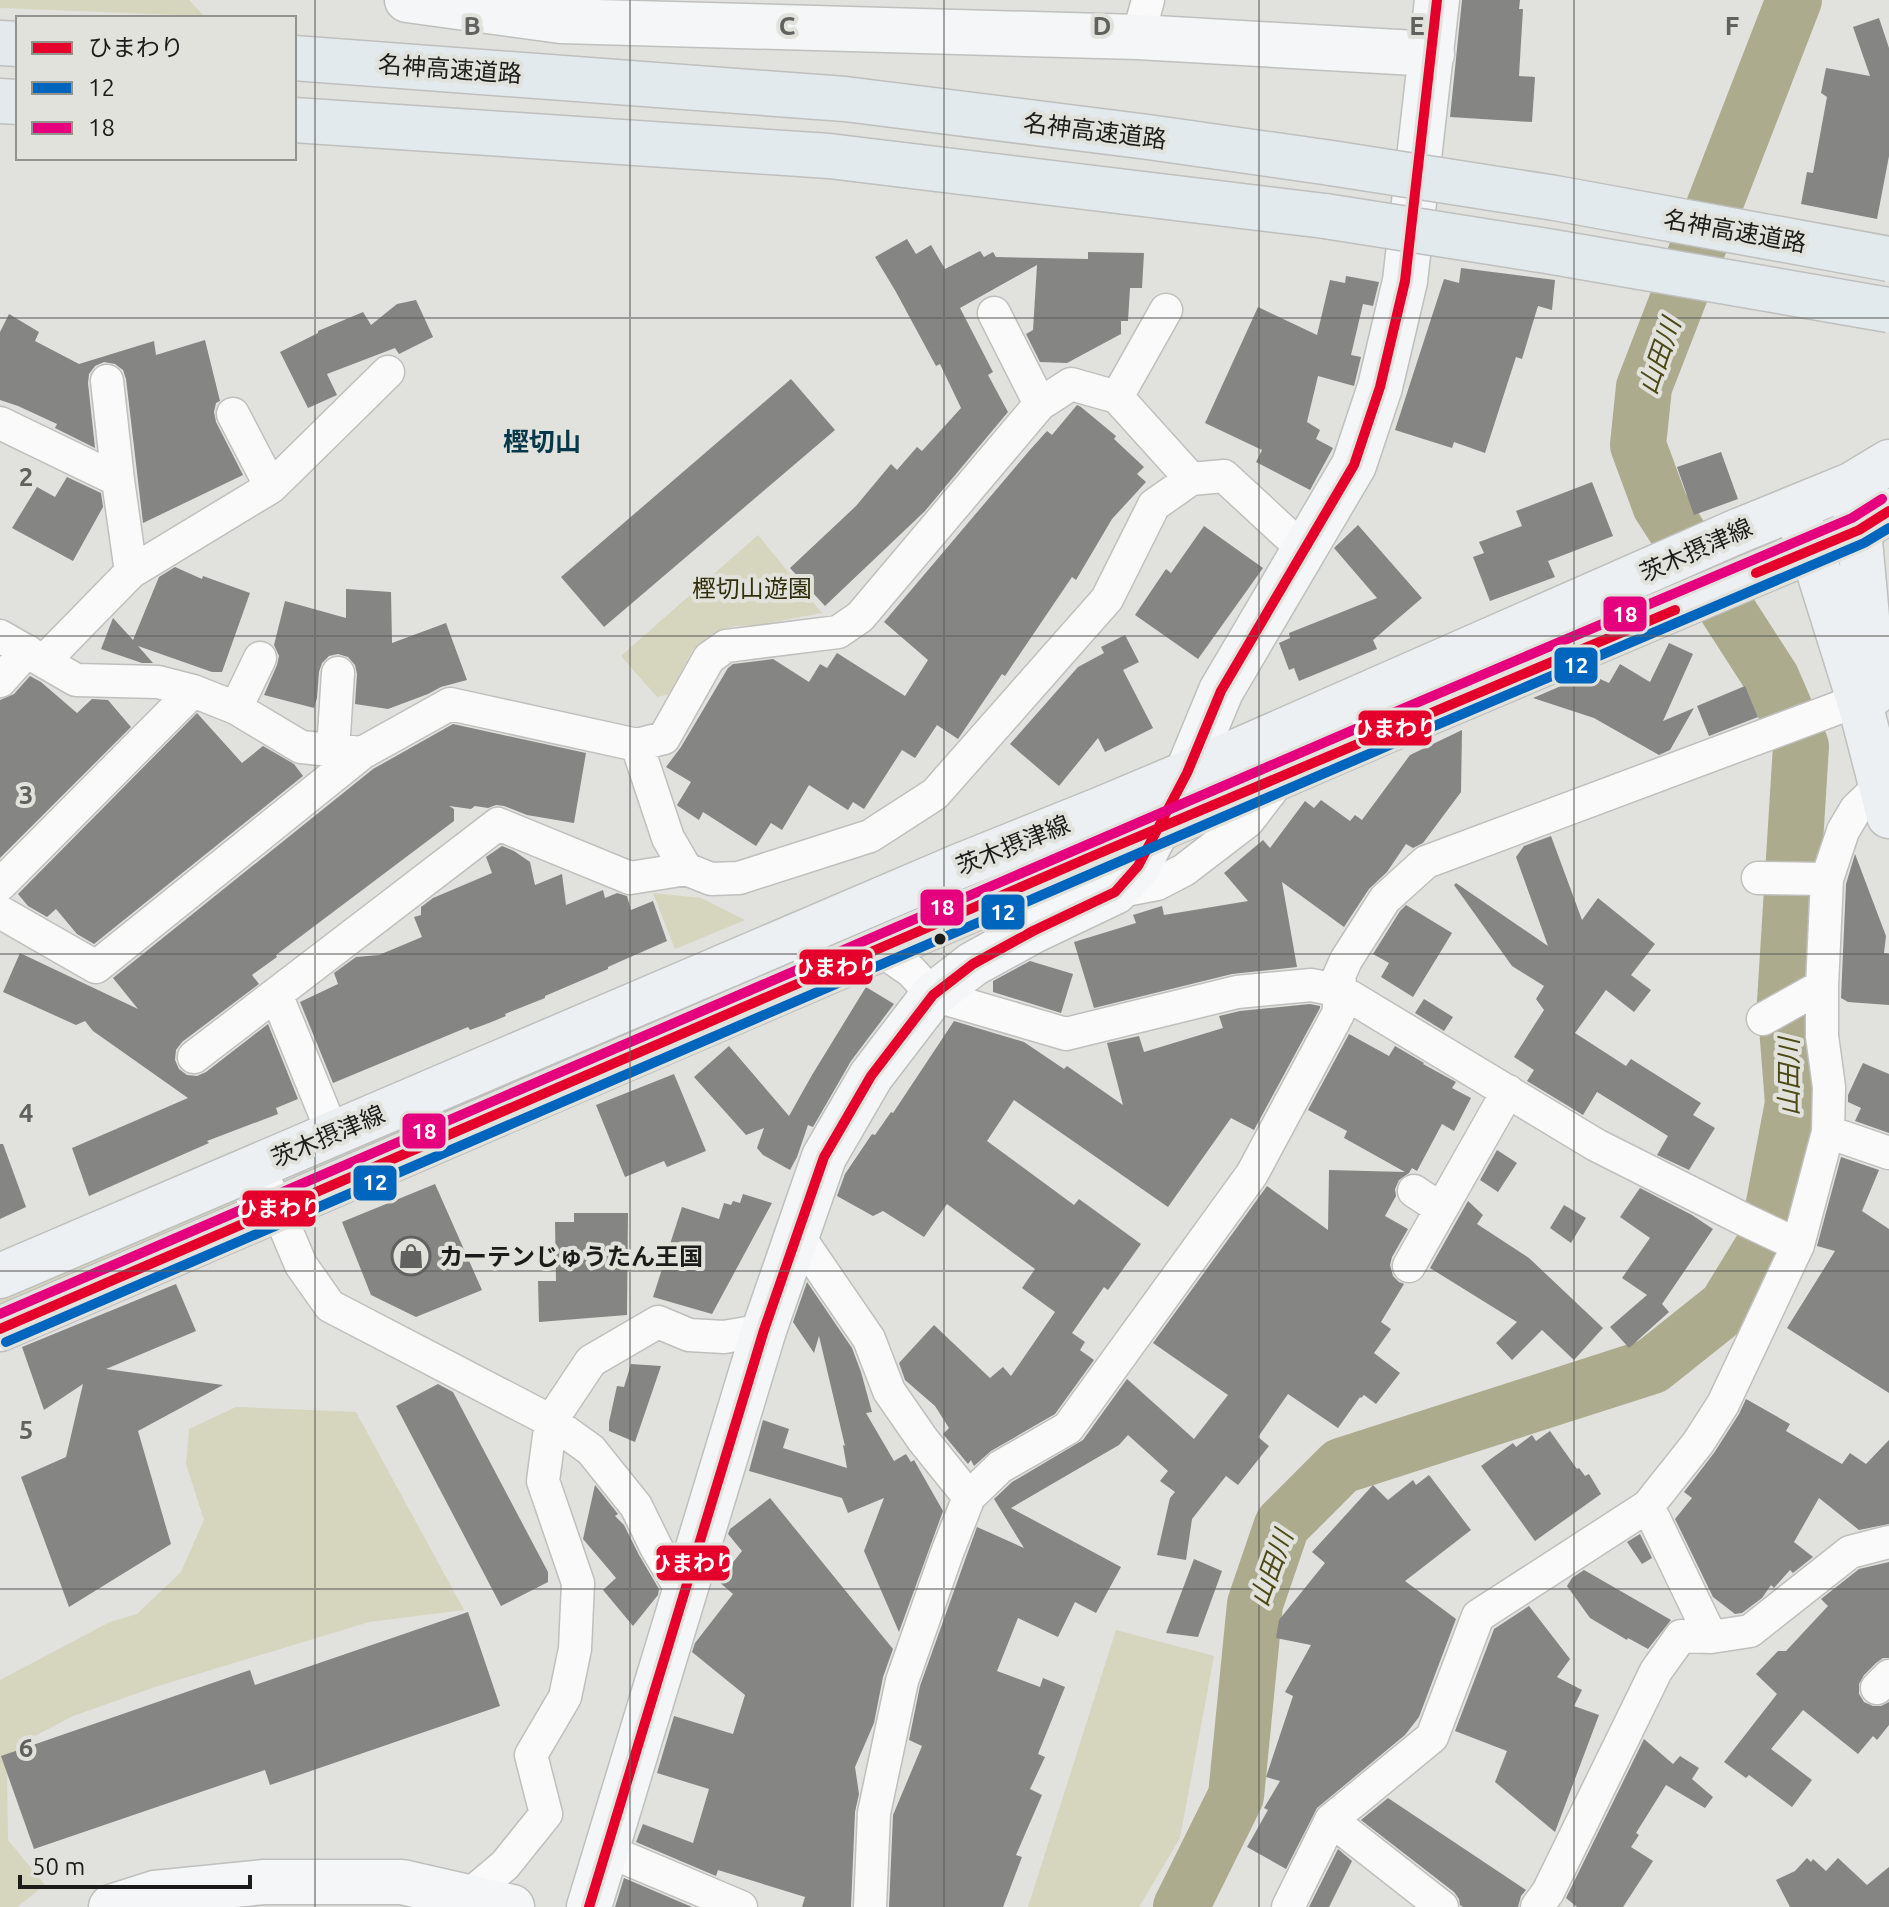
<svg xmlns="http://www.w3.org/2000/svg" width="1889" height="1907" font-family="Ubuntu,'Noto Sans JP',sans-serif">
	<rect width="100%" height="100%" fill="#e1e1de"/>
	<path fill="#d6d5bd" d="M0 0H189L204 16 0 8Z
		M758 535 822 613 757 625 735 626 715 632 693 649 669 694 657 697 621 656Z
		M1081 834 1085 840 297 1178 293 1177 291 1173Z
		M653 893 701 898 745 920 675 949Z
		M235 1197 236 1202 233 1206 0 1307V1295Z
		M236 1407 356 1412 464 1610 369 1622 155 1687 73 1716 31 1738 7 1776 8 1840 45 1885 17 1907H0V1680L110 1622 137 1614 181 1572 204 1520 186 1464 189 1429Z
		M1116 1630 1214 1656 1180 1838 1139 1907H1028Z"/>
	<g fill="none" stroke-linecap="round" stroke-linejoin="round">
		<path stroke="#acab8d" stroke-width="56" d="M1181 1907 1236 1796 1255 1604 1282 1525 1341 1466 1652 1366 1726 1307 1767 1240 1793 1103 1785 1002 1801 746 1772 679 1660 505 1638 445 1644 387 1794 0"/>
	</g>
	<path fill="#858583" d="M1462 0H1520L1519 9H1523L1519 76 1535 77 1532 122 1450 117Z
		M1879 18 1889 48V156L1877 219 1801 204 1807 172 1813 173 1827 97 1821 93 1826 68 1870 76 1853 27Z
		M907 239 916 254 931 245 945 269 980 251 984 257 993 252 996 257 1088 259V252L1144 253 1142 288H1130L1128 321H1121V334L1067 363 1040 362 1026 334 1033 330 1037 265 960 308 993 372 988 375 1008 412 925 511 825 606 790 568 856 506 891 464 897 470 917 447 922 451 961 408 940 364 936 366 896 292 875 257Z
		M1461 268 1555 280 1552 310 1538 306 1537 309 1522 359 1516 357 1485 453 1454 442 1452 448 1395 430 1444 279 1459 283Z
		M1346 276 1379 282 1373 306 1363 304 1351 355 1361 357 1354 386 1318 376 1307 422 1320 430 1316 439 1333 448 1310 490 1256 462 1262 450 1205 423 1258 307 1317 335 1330 280 1345 283Z
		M416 300 433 337 399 354 395 348 327 374 337 395 308 408 280 352 318 333V331L363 312 371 325 397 304Z
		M9 314 39 332 35 341 79 364 154 341 156 355 205 340 220 401 216 403 214 412 216 422 243 475 143 523 126 379 123 370 115 364 104 362 95 366 89 374 88 383 95 448 55 428 57 424 18 406 0 400V332Z
		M791 379 835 430 604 627 561 577Z
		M1077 405 1081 407 1116 436 1114 439 1144 467 1137 474 1146 482 1112 519 1076 580 1072 577 1005 676 1002 674 958 739 937 725 915 758 902 750 864 809 853 802 848 810 809 785 782 830 771 823 756 846 703 812 699 820 678 806 677 805 691 782 666 767 681 747 728 668 733 664 773 659 809 682 820 664 827 668 837 653 905 696 928 660 884 622 1029 451 1047 431 1052 435Z
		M1721 452 1738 499 1694 515 1677 467Z
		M67 477 101 493 103 507 73 561 12 528 37 487 55 497Z
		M1592 482 1613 536 1548 561 1555 577 1490 601 1473 557 1484 553 1479 542 1522 526 1516 511Z
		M1358 525 1422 598 1373 640 1377 649 1299 681 1294 668 1289 670 1279 643 1290 638 1289 633 1377 598 1334 548Z
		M1204 526 1263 568 1198 659 1135 615 1166 569 1171 573Z
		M175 567 202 579 203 576 250 593 222 672H212L138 646 153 663H142L101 649 113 618 133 640 159 577Z
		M346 589 391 592 392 643 446 623 467 680 441 687 428 694 388 709 355 704 357 674 355 665 348 657 338 654 329 656 322 663 319 672 317 698 314 708 264 695 277 665 279 656 274 645 285 601 346 618Z
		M1125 635 1139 662 1123 670 1153 728 1105 752 1098 738 1059 786 1010 744 1078 667 1104 653 1101 647Z
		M1669 643 1693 654 1663 721 1694 708 1670 750 1659 755 1594 718 1533 698 1589 674 1609 683 1620 664 1650 682Z
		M30 676 41 682 77 713 92 699 108 700 131 727 0 858V700L14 694Z
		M1745 686 1758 717 1709 736 1697 706Z
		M197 713 242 763 263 746 294 764 303 776 94 944 77 934 56 909 47 917 28 906 18 894Z
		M453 724 586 753 574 823 527 815 504 806 496 805 488 808 475 806 471 809 449 806 454 809V821L276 955 277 957 252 975 259 984 182 1042 176 1050 175 1060 179 1069 187 1075 197 1076 206 1072 268 1024 298 1099 276 1108 278 1114 207 1141 209 1143 89 1196 72 1148 188 1098 93 1031 85 1021 76 1025 3 992 20 953 138 1009 113 978 373 769Z
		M1462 730 1461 792 1423 843 1413 848 1406 844 1387 872 1369 889 1344 927 1282 882 1297 967 1232 974 1094 1008 1074 942 1136 923 1133 915 1162 906 1164 915 1248 901 1224 873 1263 840 1270 848 1305 801 1314 808 1321 800 1350 821 1355 815 1362 820 1410 755Z
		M1551 836 1582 920 1598 898 1655 944 1631 975 1651 990 1634 1012 1606 990 1575 1033 1626 1066 1631 1059 1701 1103 1693 1115 1715 1128 1689 1170 1657 1155 1668 1136 1597 1092 1583 1115 1527 1081 1534 1070 1514 1057 1544 1010 1536 999 1544 986 1512 966 1454 885 1456 883 1548 946 1516 857 1524 846Z
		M502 846 514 851 530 862 535 885 562 874 566 905 603 890 605 898 617 893 627 896 631 910 653 901 667 941 628 958 608 967V969L545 996V998L505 1014 506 1016 489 1023 470 1030 468 1027 333 1083 300 1002 338 984 334 973 356 957 379 955 422 937 414 917 421 915V907L433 898 492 873 486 857Z
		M1855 854 1886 936 1884 953 1889 954V1005L1848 1002 1841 998 1846 884Z
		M1406 905 1452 933 1413 997 1381 977 1389 963 1373 954 1400 911Z
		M1030 961 1073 974 1061 1013 993 992V981Z
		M866 987 894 1004 851 1061 813 1127 808 1125 797 1157 790 1170 763 1155 757 1148 764 1128 746 1135 694 1077 729 1046 789 1116 812 1075Z
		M1424 999 1453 1017 1444 1031 1415 1013Z
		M1310 1004 1320 1006V1008L1254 1130 1231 1118 1168 1207 1014 1100 987 1141 1074 1205 1079 1199 1141 1244 1108 1290 1104 1287 1072 1333 1085 1342 1080 1350 1094 1360 1055 1414 991 1451 974 1466 971 1460 968 1464 943 1434 949 1428 935 1406 905 1380 899 1363 934 1325 990 1378 1003 1367 1011 1376 1055 1312 1022 1288 1035 1269 947 1204 924 1237 883 1211 873 1216 837 1196 845 1174 872 1134 875 1135 891 1112 893 1113 954 1021 1024 1042 1064 1069 1067 1066 1123 1105 1107 1043 1139 1036 1144 1052 1223 1028 1219 1016 1240 1011Z
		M1349 1034 1389 1056 1395 1046 1424 1063 1423 1064 1456 1082 1452 1088 1471 1098 1454 1131 1442 1124 1417 1171 1412 1168 1409 1173 1399 1180 1395 1189 1396 1196 1385 1216 1408 1229 1392 1257 1390 1265 1393 1276 1399 1282 1404 1284 1381 1322 1391 1329 1374 1353 1400 1373 1376 1404 1364 1395 1361 1398 1360 1397 1338 1428 1288 1394 1258 1437 1269 1446 1238 1485 1226 1476 1192 1519 1186 1560 1157 1555 1170 1498 1175 1492 1160 1481 1168 1471 1128 1435 1119 1445 1011 1508 1121 1567 1096 1613 1075 1602 1058 1637 1018 1618 997 1671 1040 1687 1043 1678 1065 1687 1038 1754 1045 1757 1030 1789 1042 1795 1016 1855 1022 1857 1003 1907H889L893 1815 922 1746 909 1740 920 1686 965 1560 977 1527 1024 1548 994 1499 1012 1482 1083 1440 1127 1379 1194 1439 1228 1395 1153 1343 1267 1186 1328 1230 1329 1170 1405 1172 1344 1138 1347 1131 1308 1110Z
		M1863 1063 1889 1074V1133L1855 1121 1861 1108 1848 1102V1095Z
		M674 1074 706 1151 667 1167 664 1161 625 1177 596 1105Z
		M0 1144H3L26 1207 0 1219Z
		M1497 1150 1517 1163 1498 1192 1480 1180Z
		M1841 1157 1879 1170 1862 1211 1889 1229V1393L1787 1328 1835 1251 1817 1246Z
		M435 1184 482 1290 416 1317 371 1295 342 1222Z
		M1640 1188 1692 1215 1713 1229 1662 1304 1669 1312 1629 1348 1610 1327 1647 1295 1622 1278 1650 1238 1620 1217Z
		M743 1194 772 1203 712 1314 653 1297 682 1207 719 1219 724 1203 731 1205 733 1201 740 1203Z
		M1468 1201 1483 1215 1477 1224 1529 1258 1603 1328 1574 1360 1542 1330 1512 1360 1496 1343 1517 1322 1430 1268Z
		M1564 1205 1586 1218 1571 1243 1550 1228Z
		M574 1213H628L627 1315 539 1322 538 1281H556L555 1222H574Z
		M807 1282 852 1348 861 1372 872 1412 866 1413 894 1461 906 1454 911 1462 914 1460 943 1511 899 1632 864 1551 884 1498 848 1513 842 1498 749 1471 763 1420 789 1429 783 1448 847 1468 843 1445 845 1446 819 1336 814 1353 793 1322Z
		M176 1284 196 1331 106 1369 223 1385 138 1431 171 1544 69 1607 21 1477 66 1457 83 1384 44 1410 22 1347Z
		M631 1364 661 1366 635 1442 609 1431V1422L617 1386 624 1387Z
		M438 1384 453 1392 548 1572V1582L501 1606 396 1406Z
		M1746 1399 1790 1424 1786 1431 1842 1464 1850 1453 1866 1464 1889 1440V1524L1859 1530 1819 1498 1794 1542 1813 1557 1793 1573 1790 1570 1774 1588 1771 1585 1762 1598 1742 1613 1735 1614 1713 1597 1675 1519 1692 1498 1684 1492 1714 1453 1739 1414Z
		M1550 1431 1577 1469 1579 1468 1585 1476 1589 1474 1601 1494 1535 1541 1481 1466 1513 1443 1516 1447 1532 1435 1536 1441Z
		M1429 1475 1471 1530 1405 1581 1456 1619 1419 1717 1405 1735 1317 1808 1286 1869 1247 1847 1268 1810 1264 1808 1280 1781 1266 1777 1293 1696 1285 1692 1311 1645 1276 1638 1279 1620 1325 1563 1312 1552 1373 1485 1388 1500 1413 1480 1416 1485Z
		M595 1485 618 1514 615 1516 624 1525 639 1555 659 1589 658 1595 633 1626 603 1590 616 1578 583 1539Z
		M770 1498 893 1649 883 1677 874 1723 855 1767 859 1794 855 1812 851 1907H802L805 1897 718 1870 716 1876 636 1842 643 1824 693 1843 709 1789 657 1773 674 1716 733 1734 745 1695 692 1652 695 1643 733 1594 718 1581 742 1551 728 1534 730 1529Z
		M1640 1534 1652 1558 1642 1564 1627 1542Z
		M1194 1559 1222 1571 1198 1637 1166 1633Z
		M1889 1562V1658H1883L1876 1663 1864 1675 1859 1684V1694L1864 1702 1873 1706H1881L1889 1702V1725L1877 1740 1873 1736 1858 1754 1803 1710 1771 1749 1812 1780 1792 1807 1749 1775 1746 1778 1724 1762 1777 1694 1756 1674 1778 1651H1786L1828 1606 1821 1599 1859 1569Z
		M1584 1570 1671 1620 1648 1649 1628 1638 1627 1640 1590 1618 1567 1586 1572 1578Z
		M1529 1606 1570 1659 1557 1677 1582 1690 1574 1706 1599 1715 1555 1832 1495 1782 1507 1751 1455 1731 1494 1629Z
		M468 1612 500 1706 270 1785 265 1770 34 1849 1 1756 250 1670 255 1685Z
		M1644 1739 1673 1764 1680 1756 1699 1768 1692 1779 1713 1797 1705 1808 1666 1785 1636 1833 1639 1835 1631 1847 1653 1861 1623 1907H1577L1566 1898Z
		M1388 1798 1526 1890 1521 1896 1518 1907H1463L1460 1905 1459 1899 1454 1892 1361 1820Z
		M1338 1849 1352 1861 1329 1907H1309Z
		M1807 1858 1811 1862 1813 1859 1826 1871 1838 1858 1867 1885 1889 1867V1907H1790L1776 1880 1795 1871Z
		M624 1878 692 1907H615Z"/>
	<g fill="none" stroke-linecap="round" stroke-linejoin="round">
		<defs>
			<path id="street" d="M1138 37 1148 0
				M994 313 1040 404
				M107 381 118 480 131 572
				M1117 397 1166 310
				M233 414 271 487
				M0 423 118 480
				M0 636 76 680 158 682 193 691 236 708 301 747 362 753 450 704 637 745 668 838 686 869 711 879 739 878 870 836 935 794 1107 599 1154 505 1191 479 1224 476 1304 550
				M44 661 131 572 271 487 388 372
				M0 681 27 651
				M236 708 260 658
				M637 745 664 738 709 658 726 646 838 632 860 617 1040 404 1071 384 1117 397 1191 479
				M333 750 338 673
				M1758 878 1827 879
				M0 885 193 691
				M1115 892 1157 884 1184 870 1248 821 1281 778
				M0 912 96 967 362 753
				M879 949 911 971 933 995 1066 1034 1237 992 1311 985 1341 991 1596 1145 1743 1219 1798 1245
				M276 994 333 1134
				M1763 1019 1822 986
				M194 1057 498 824 630 878 686 869
				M1828 1132 1889 1153
				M259 1166 301 1265 330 1306 551 1421 591 1450 636 1506 656 1547 684 1594
				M1414 1191 1441 1209
				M797 1234 869 1339 889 1391 923 1440 969 1497
				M1409 1266 1508 1091
				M1648 1506 1711 1637
				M1877 1688 1889 1676
				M1331 1820 1442 1907
				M606 1850 741 1907
				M467 1897 505 1865 546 1814 531 1755 565 1697 575 1649 578 1583 543 1481 551 1421 591 1361 658 1322 689 1335 724 1337 764 1330
				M870 1907 874 1813 902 1681 947 1553 969 1497 1000 1467 1068 1428 1252 1174 1338 1014 1341 991 1339 976 1346 960 1385 899 1426 862 1859 700
				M1288 1907 1331 1820 1432 1737 1478 1616 1648 1506 1698 1443 1723 1404 1798 1245 1828 1132 1829 1087 1822 1036V986L1827 879 1843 831 1856 809 1881 785
				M1537 1907 1548 1892 1656 1671 1681 1636 1711 1637 1750 1631 1850 1552 1889 1542"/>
			<path id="secondary" d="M407 0 561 21 1138 37 1432 54
				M111 1907 155 1893 264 1882H402L512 1907
				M589 1907 764 1330 824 1157 871 1076 933 995 973 964 1033 931 1115 892 1138 866 1187 773 1221 691 1354 465 1380 387 1405 281 1437 0"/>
			<path id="primary" d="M1854 503 1859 530 1874 693
				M1800 524 1812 550 1859 700 1889 816
				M0 1276 957 867 1099 810 1187 773 1738 531 1851 485 1889 462
				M0 1329C620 1064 1237 791 1859 530L1889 511"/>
			<path id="highway" d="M0 43 18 44
				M294 58 845 99 1148 137 1331 163
				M0 101 18 102
				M294 120 829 156 1325 216"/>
		</defs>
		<use href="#street" stroke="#bfbfbd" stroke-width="35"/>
		<use href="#secondary" stroke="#bfbfbd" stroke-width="47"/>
		<use href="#primary" stroke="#bfbfbd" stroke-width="47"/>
		<use href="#highway" stroke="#bfbfbd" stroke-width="47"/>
		<use href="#street" stroke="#fafafa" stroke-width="32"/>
		<use href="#secondary" stroke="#f4f6f7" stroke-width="44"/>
		<use href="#primary" stroke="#ecf0f2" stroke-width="44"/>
		<use href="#highway" stroke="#e2eaed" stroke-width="44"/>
		<defs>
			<path id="highway-bridge" d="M1331 163 1555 198 1889 259
				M1325 216 1547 251 1889 310"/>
		</defs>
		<use href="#highway-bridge" stroke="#bfbfbd" stroke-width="47" stroke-linecap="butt"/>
		<use href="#highway-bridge" stroke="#e2eaed" stroke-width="44"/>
		<defs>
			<path id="bus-1" d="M1756 573 1859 530 1889 511
				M0 1329 1095 855 1675 610
				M589 1907 764 1330 824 1157 871 1076 933 995 973 964 1033 931 1115 892 1138 866 1187 773 1221 691 1354 465 1380 387 1405 281 1437 0"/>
			<path id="bus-2" d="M6 1342 1399 741 1864 543 1889 528"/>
			<path id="bus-3" d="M0 1314 1388 715 1852 518 1882 499"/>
		</defs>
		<use href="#bus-1" stroke="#e2e2dd" stroke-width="16"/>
		<use href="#bus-2" stroke="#e2e2dd" stroke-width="16"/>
		<use href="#bus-3" stroke="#e2e2dd" stroke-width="16"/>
		<use href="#bus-1" stroke="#e4002b" stroke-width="10"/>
		<use href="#bus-2" stroke="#0065bd" stroke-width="10"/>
		<use href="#bus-3" stroke="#e5007d" stroke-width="10"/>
	</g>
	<path fill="none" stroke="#61615f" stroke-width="2" stroke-opacity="0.55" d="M315 0V1907M630 0V1907M944 0V1907M1259 0V1907M1574 0V1907M0 318H1889M0 636H1889M0 954H1889M0 1271H1889M0 1589H1889"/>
	<defs>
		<symbol id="shop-ring" viewBox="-11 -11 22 22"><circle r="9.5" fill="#e2e2dd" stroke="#61615f" stroke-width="1.5"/><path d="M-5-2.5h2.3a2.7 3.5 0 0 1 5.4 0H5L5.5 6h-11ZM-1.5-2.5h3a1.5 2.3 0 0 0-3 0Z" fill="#61615f"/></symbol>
	</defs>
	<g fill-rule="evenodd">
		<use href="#shop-ring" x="389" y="1234" width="44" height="44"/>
	</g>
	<circle fill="#1c1c1a" stroke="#e2e2dd" stroke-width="3" cx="940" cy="939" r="7"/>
	<g text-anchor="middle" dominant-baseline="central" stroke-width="8" stroke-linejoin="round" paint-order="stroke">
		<g font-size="24" fill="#1c1c1a" stroke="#e2e2dd">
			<text transform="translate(450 69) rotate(4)">名神高速道路</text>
			<text transform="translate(1095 131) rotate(7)">名神高速道路</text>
			<text transform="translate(1735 231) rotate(10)">名神高速道路</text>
			<text transform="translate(1696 550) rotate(-24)">茨木摂津線</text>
			<text transform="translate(1013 845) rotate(-22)">茨木摂津線</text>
			<text transform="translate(328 1136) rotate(-23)">茨木摂津線</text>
		</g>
		<g font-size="24" fill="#312f0b" stroke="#e2e2dd">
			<text x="752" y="588">樫切山遊園</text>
		</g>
		<g font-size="24" font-weight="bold" fill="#1c1c1a" stroke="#e2e2dd" text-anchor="start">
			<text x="439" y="1256">カーテンじゅうたん王国</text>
		</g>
		<g font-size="26" font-style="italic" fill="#4c4916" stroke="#e2e2dd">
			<text transform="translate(1659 356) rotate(-71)">山田川</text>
			<text transform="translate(1788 1077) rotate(-90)">山田川</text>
			<text transform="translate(1271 1568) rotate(-70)">山田川</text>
		</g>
		<g font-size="26" font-weight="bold" fill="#06384b" stroke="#e2e2dd">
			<text x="542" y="441">樫切山</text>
		</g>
	</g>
	<g font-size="26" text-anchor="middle" font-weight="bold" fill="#61615f" stroke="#e2e2dd" stroke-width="8" stroke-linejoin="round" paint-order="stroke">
		<text x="472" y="35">B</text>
		<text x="787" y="35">C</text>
		<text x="1102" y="35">D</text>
		<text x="1417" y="35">E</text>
		<text x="1732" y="35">F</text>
		<text x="26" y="486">2</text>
		<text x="26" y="804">3</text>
		<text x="26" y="1122">4</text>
		<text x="26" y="1439">5</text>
		<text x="26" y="1757">6</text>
	</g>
	<g stroke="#e2e2dd" stroke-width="3">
		<rect x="1602" y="595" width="46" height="38" rx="8" fill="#e5007d"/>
		<rect x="1553" y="646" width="46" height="39" rx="8" fill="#0065bd"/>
		<rect x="1357" y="709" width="76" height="38" rx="8" fill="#e4002b"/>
		<rect x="919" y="888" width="46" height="39" rx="8" fill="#e5007d"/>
		<rect x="980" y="893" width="46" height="38" rx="8" fill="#0065bd"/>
		<rect x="798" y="948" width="76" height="38" rx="8" fill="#e4002b"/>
		<rect x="401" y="1112" width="46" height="38" rx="8" fill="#e5007d"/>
		<rect x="352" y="1164" width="46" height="38" rx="8" fill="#0065bd"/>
		<rect x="241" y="1189" width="76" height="39" rx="8" fill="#e4002b"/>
		<rect x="655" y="1544" width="76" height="38" rx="8" fill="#e4002b"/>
	</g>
	<g font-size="22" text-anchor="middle" font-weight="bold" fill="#fff">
		<text x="1625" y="622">18</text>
		<text x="1576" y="673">12</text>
		<text x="1395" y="736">ひまわり</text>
		<text x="942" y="915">18</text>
		<text x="1003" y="920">12</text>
		<text x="836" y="975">ひまわり</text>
		<text x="424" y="1139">18</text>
		<text x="375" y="1190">12</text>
		<text x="279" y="1216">ひまわり</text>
		<text x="693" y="1571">ひまわり</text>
	</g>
	<rect x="16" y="16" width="280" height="144" fill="#e2e2dd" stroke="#93938f" stroke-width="2"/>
	<rect x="32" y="42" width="40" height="12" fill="#e4002b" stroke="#93938f" stroke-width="2"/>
	<text x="88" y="56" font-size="24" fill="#1c1c1a">ひまわり</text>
	<rect x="32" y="82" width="40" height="12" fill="#0065bd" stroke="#93938f" stroke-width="2"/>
	<text x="88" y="96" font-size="24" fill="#1c1c1a">12</text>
	<rect x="32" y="122" width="40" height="12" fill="#e5007d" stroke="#93938f" stroke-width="2"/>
	<text x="88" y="136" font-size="24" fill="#1c1c1a">18</text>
	<path d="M20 1875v12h230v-12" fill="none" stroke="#1c1c1a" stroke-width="4"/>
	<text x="32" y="1875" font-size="24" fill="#1c1c1a" stroke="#e2e2dd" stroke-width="6" paint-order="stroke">50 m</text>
</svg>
